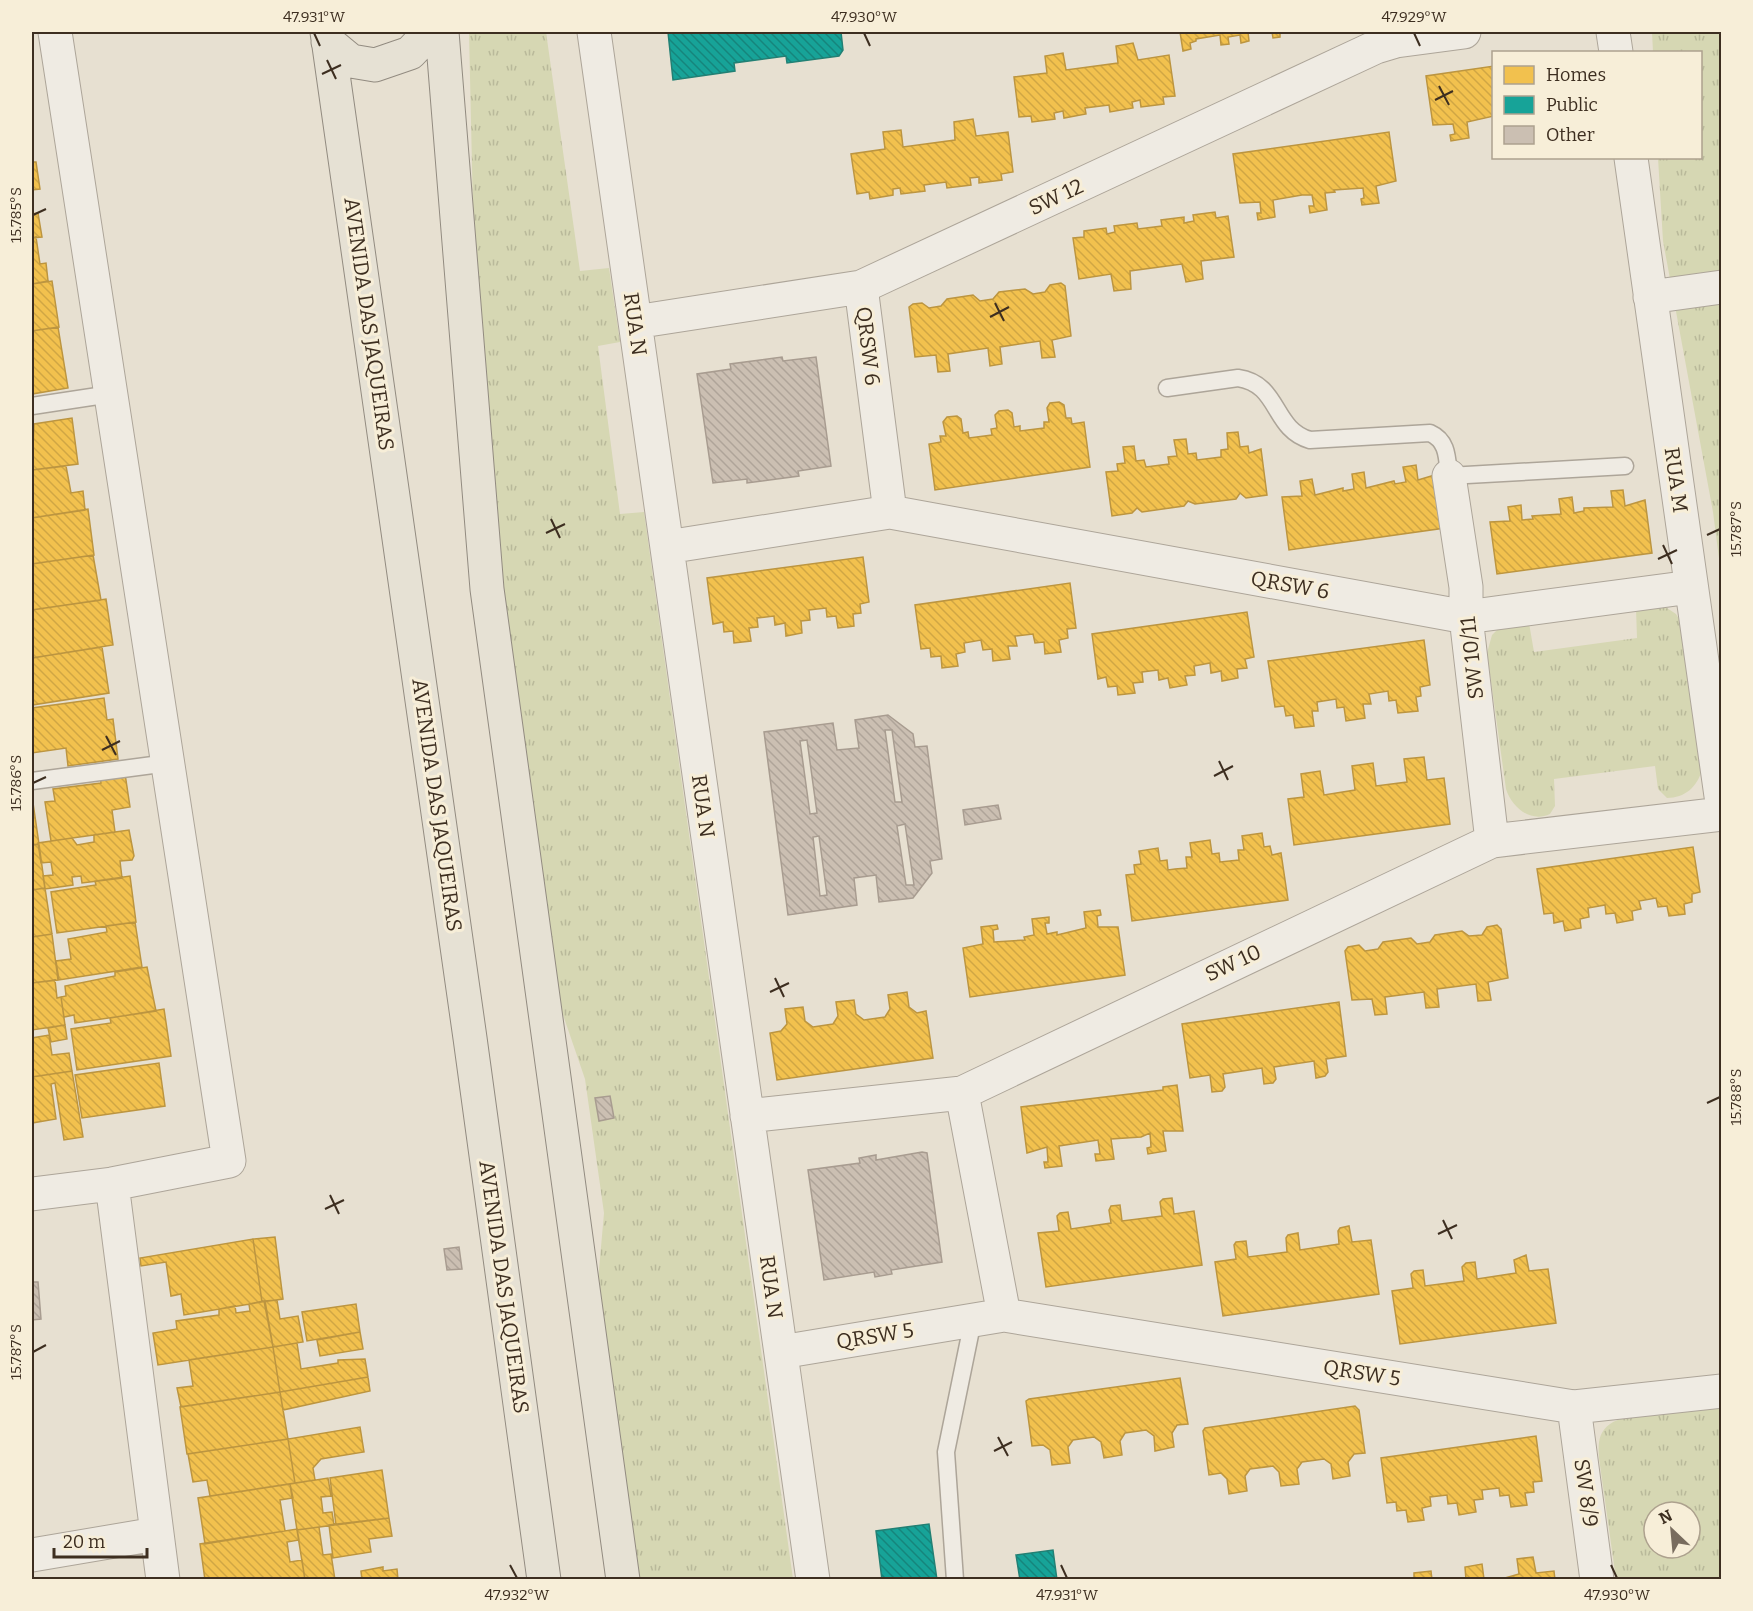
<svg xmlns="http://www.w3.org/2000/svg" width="1753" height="1611" font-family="Bitter,serif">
	<defs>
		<pattern id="grass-tufts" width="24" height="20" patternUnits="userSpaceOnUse" patternTransform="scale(1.5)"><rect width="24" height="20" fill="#d6d7b3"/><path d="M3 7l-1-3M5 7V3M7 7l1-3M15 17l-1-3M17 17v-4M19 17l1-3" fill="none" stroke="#b9b99a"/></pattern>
		<pattern id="homes-back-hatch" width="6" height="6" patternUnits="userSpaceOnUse" patternTransform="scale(1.5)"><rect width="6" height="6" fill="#f2c14e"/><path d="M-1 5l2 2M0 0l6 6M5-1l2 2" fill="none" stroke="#d0a644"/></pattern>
		<pattern id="public-back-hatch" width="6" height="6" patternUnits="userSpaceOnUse" patternTransform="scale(1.5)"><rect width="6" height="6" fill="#17a398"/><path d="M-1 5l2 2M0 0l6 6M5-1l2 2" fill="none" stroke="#16857c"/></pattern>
		<pattern id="building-back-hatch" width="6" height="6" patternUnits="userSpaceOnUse" patternTransform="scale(1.5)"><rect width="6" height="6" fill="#cbbfb2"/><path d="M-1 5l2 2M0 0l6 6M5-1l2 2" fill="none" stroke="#afa499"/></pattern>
	</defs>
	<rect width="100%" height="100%" fill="#e7e0d1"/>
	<path fill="url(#grass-tufts)" fill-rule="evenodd" d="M469 32H546L580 271 609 268 620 342 598 346 620 514 644 512 793 1579H640L598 1281 604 1213 585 1079 561 1009 503 609 474 256Z
		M1652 32H1721V574L1713 512 1663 241 1658 158H1700V52H1653Z
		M1661 604 1676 614 1682 624 1702 770C1697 787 1685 798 1667 798L1658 789 1655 766 1554 779 1555 806 1550 814C1531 823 1512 808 1506 789L1487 653 1492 635 1501 626 1529 623 1534 652 1637 638 1636 609Z
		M1721 1403V1579H1616L1599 1458C1598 1445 1598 1432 1610 1424 1626 1412 1698 1407 1721 1403ZM1654 1512H1690V1548H1654Z"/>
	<path fill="url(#homes-back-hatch)" stroke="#bc9540" stroke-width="1.5" d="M1180 32H1250H1248L1249 41 1241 43 1240 35 1228 37 1229 44 1221 45 1220 35 1196 39V41L1190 43 1191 49 1183 51Z
		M1272 32H1280V37L1273 38Z
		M1133 43 1138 60 1169 55 1175 96 1163 97 1164 104 1141 107 1140 100 1132 102 1133 108 1110 112 1109 105 1085 108 1086 114 1064 118 1063 111 1054 113 1055 119 1032 122 1031 116 1019 117 1014 77 1047 73 1045 56 1063 53 1066 70 1118 63 1116 46Z
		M1494 66V116L1467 122 1469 138 1451 141 1450 135 1455 134 1453 124 1433 125 1426 76Z
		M973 119 976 136 1008 132 1013 172 1001 174 1002 180 979 183V177L970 178 971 185 947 188 946 182 924 185 925 191 901 194 900 188 893 189V195L870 199 869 192 857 194 851 154 885 149 883 132 901 130 903 147 955 140 954 122Z
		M1389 132 1396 181 1376 186 1379 203 1362 205 1361 199 1364 198 1363 188 1334 190 1335 192 1325 193 1327 210 1310 213 1309 206H1314L1312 195H1302L1273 200 1275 217 1258 220 1257 213H1261L1260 202 1240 203 1233 154Z
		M32 162H36L40 189 32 190Z
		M1215 212 1216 218 1228 216 1234 257 1201 261 1203 279 1186 282 1182 264 1130 271 1131 289 1114 291 1111 274 1079 279 1073 238 1084 237V231L1106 228 1107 234 1115 232 1114 226 1137 223 1138 229 1162 226 1161 220 1184 217V223L1194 221 1193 215Z
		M38 213 42 237 32 238V214Z
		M36 237 40 264 46 263 48 281 32 284V238Z
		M52 281 59 327 32 331V284Z
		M1061 283 1065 286 1071 336 1052 340 1055 357 1042 358 1040 341 1000 347 1002 364 990 366 988 348 948 354 950 371 938 372 936 355 915 357 909 307 913 304 922 303 929 308 941 306 947 299 973 295 980 301 993 299 999 292 1025 289 1033 294 1045 292 1050 285Z
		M58 327 68 388 32 394V331Z
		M1059 402 1064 405 1066 418H1071L1072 424 1084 422 1090 467 935 490 929 444 941 442 940 436H946L943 422 947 417 957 416 961 419 963 433 968 432 969 438 992 435 991 429 997 428 995 415 999 411 1008 410 1012 413 1014 427 1020 426V431L1044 428V422H1049L1047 408 1050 403Z
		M72 418 78 464 32 470 34 424Z
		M1238 432 1240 447 1248 446 1249 453 1261 449 1267 495 1246 498 1240 493 1236 499 1195 504 1188 501 1184 506 1142 512 1137 508 1132 513 1112 516 1106 472 1118 471 1117 464 1125 463 1123 447 1134 446 1136 461 1144 460 1146 467 1169 464 1168 457 1177 456 1174 440 1186 439 1188 454 1196 453 1197 460 1221 457V450L1228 449 1227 433Z
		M1416 465 1418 480 1438 474 1445 528 1289 550 1282 497 1302 496 1300 481 1312 479 1315 495 1343 488V491L1354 489 1352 474 1364 472 1366 488 1394 481 1395 484 1406 482 1403 467Z
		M66 466 71 493 83 491 85 510 32 518V470Z
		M1623 490 1625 506 1645 500 1652 553 1497 574 1490 522 1510 521 1508 507 1521 505 1522 520 1533 519 1532 516 1561 514 1559 499 1572 497 1574 513 1584 511V508L1613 507 1611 491Z
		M88 509 94 555 32 564V518Z
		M93 555 101 600 32 610V564Z
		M863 557 869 602 860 604 861 613 853 614 854 626 838 628 836 616 827 617 826 608 809 610 810 620 801 621 802 633 786 636 785 623 775 625 774 616 757 618 758 627 749 628 751 641 734 643 733 631 724 632 723 622 713 624 707 578Z
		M1070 583 1076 628 1067 629 1068 638 1059 640 1061 652 1045 654 1044 642 1035 643 1033 634 1015 636 1017 646H1008L1010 659 993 661 992 649 983 650 981 640 964 643 965 652 956 654 958 666 942 668 941 656 931 657 930 648 921 649 915 605Z
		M106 599 113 645 32 658V610Z
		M1247 612 1254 657 1245 659 1247 668 1237 669 1238 678 1222 681 1221 671 1211 673 1210 663 1194 666 1195 675 1185 676 1187 685 1170 688 1168 678 1159 680 1158 670 1142 672 1143 682 1133 683 1135 693 1118 695 1117 686 1108 687 1106 677 1098 679 1092 634Z
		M1424 640 1430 685 1420 687 1421 696 1416 697 1418 711 1398 713 1396 700 1389 701 1388 691 1369 694 1371 704H1363L1365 718 1346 721 1344 707 1337 708 1336 699 1317 702 1318 711H1312L1314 726 1295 728 1293 715 1286 716 1284 706 1275 707 1268 661Z
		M102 647 109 693 32 705V658Z
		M104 698 107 720 113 719 118 759 68 766 66 748 32 753V708Z
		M1424 757 1427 780 1444 778 1450 824 1294 845 1288 799 1304 797 1301 774 1320 771 1324 795 1355 790 1352 766 1373 763 1376 786 1407 782 1404 759Z
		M124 767 130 807 112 810 115 832 51 841 45 802 55 801 53 789 101 783 99 770Z
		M32 796 39 844 32 845Z
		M129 830 134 856 132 860 120 861 122 878 82 883 81 876 72 877 73 885 45 889 43 876 53 875 51 862 41 863 38 843 72 838 77 845 94 842V835Z
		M1262 833 1264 847 1270 846 1272 855 1281 853 1288 900 1132 921 1126 875 1135 874 1134 865 1141 864 1139 851 1158 848 1160 861 1167 860 1168 870 1175 869 1187 868 1186 857H1192L1190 843 1210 840 1212 854 1219 853 1220 862 1239 860 1238 850H1244L1242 836Z
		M39 844 45 888 32 890V845Z
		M1693 847 1700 892 1692 894V902L1684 904 1685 914 1669 916 1667 906 1658 907 1656 898 1639 901 1641 909 1632 911 1633 920 1617 923 1615 913 1606 914 1605 905 1588 908 1589 917 1580 919 1581 928 1565 931 1563 921 1554 923 1553 913 1544 914 1537 869Z
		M130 876 136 922 57 933 51 892 96 885 95 881Z
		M45 888 52 934 32 937V890Z
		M1100 910 1101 915 1097 916 1098 927H1118L1125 975 970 997 963 948 983 944 981 927 997 925 998 929 993 930 994 942 1025 940 1024 937 1034 935 1032 919 1049 917V923H1045L1047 934 1057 932V935L1086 928 1084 912Z
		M135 922 142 967 59 980 56 961 71 959 68 939 107 932 106 926Z
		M1497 925 1501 929 1508 978 1488 982 1491 1000 1478 1001 1476 984 1437 989 1439 1007 1426 1008 1424 992 1385 997 1387 1014 1375 1015 1372 999 1352 1000 1345 951 1348 947 1359 945 1365 951 1378 949 1383 942 1411 938 1417 944 1430 942 1435 935 1462 931 1469 936 1482 935 1487 927Z
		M52 934 58 980 32 983V937Z
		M147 967 156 1011 75 1023 74 1015 64 1017 61 997 66 996 65 986 115 976V972Z
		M55 980 57 998 61 997 65 1025 32 1030V983Z
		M907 992 909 1007 917 1013 926 1011 933 1058 777 1080 770 1033 781 1031 787 1024 785 1009 803 1007 805 1021 813 1027 833 1024 838 1016 836 1002 854 1000 856 1014 864 1020 885 1017 890 1009 888 995Z
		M1339 1002 1346 1056 1326 1059 1328 1072 1325 1076 1316 1078 1314 1061 1274 1067 1276 1079 1273 1083 1264 1084 1262 1068 1223 1074 1225 1087 1222 1091 1212 1092 1210 1075 1190 1078 1182 1024Z
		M164 1009 171 1056 77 1070 71 1029 111 1023 110 1018Z
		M65 1025 67 1039 51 1042 48 1028Z
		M49 1035 52 1055 69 1053 72 1071 32 1077V1038Z
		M159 1063 165 1106 82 1118 75 1075Z
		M72 1071 83 1137 64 1140 55 1083 51 1084 56 1119 32 1123V1077Z
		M1177 1085 1183 1131H1163L1166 1151 1148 1154 1147 1148 1151 1147 1150 1133 1141 1137 1111 1139 1114 1159 1096 1161 1095 1154H1100L1098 1140 1059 1146 1062 1166 1045 1168 1044 1162H1048L1047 1147 1027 1153 1021 1107 1163 1090V1087Z
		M1172 1198 1174 1214 1194 1211 1202 1265 1046 1287 1038 1233 1059 1231 1057 1216 1060 1213 1068 1212 1071 1229 1111 1223 1109 1210 1111 1206 1120 1205 1122 1221 1162 1216 1160 1202 1163 1199Z
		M1349 1226 1352 1242 1371 1240 1379 1294 1223 1316 1215 1262 1236 1259 1234 1245 1236 1242 1246 1241 1248 1257 1287 1252 1286 1238 1288 1235 1298 1233 1300 1250 1339 1244 1338 1231 1340 1228Z
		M275 1237 283 1299 262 1302 253 1239Z
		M253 1239 262 1302 184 1315 181 1294 171 1296 166 1262 141 1266 140 1258Z
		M1526 1255 1529 1271 1548 1269 1556 1323 1400 1344 1392 1291 1413 1288 1411 1274 1414 1271 1423 1270 1425 1286 1464 1281 1462 1267 1466 1263 1475 1262 1477 1279 1516 1273 1514 1260Z
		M277 1300 280 1319 298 1316 303 1342 273 1347 265 1301Z
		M264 1301 273 1347 158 1365 153 1333 177 1329 176 1321 219 1315V1309L235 1306 236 1313 250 1311 249 1304Z
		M356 1304 360 1332 307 1341 302 1312Z
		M360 1332 363 1349 320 1356 317 1340Z
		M297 1343 301 1369 338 1363V1360L365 1359 368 1377 280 1392 273 1347Z
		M273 1347 280 1392 181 1407 177 1388 193 1386 189 1360Z
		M368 1377 370 1391 283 1410 280 1392Z
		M1180 1378 1188 1424 1177 1425 1172 1433 1174 1447 1155 1451 1154 1436 1146 1430 1125 1433 1120 1441 1122 1455 1104 1458 1101 1442 1094 1437 1073 1440 1068 1447 1070 1463 1052 1465 1050 1450 1043 1445 1032 1446 1026 1401 1029 1399Z
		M280 1392 288 1439 187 1454 180 1407Z
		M1355 1406 1359 1410 1365 1453 1354 1454 1348 1462 1350 1476 1333 1479 1331 1464 1324 1459 1302 1462 1297 1469 1299 1484 1281 1486 1279 1472 1273 1466 1250 1469 1245 1476 1247 1491 1229 1494 1227 1479 1221 1473 1209 1475 1203 1431 1205 1428Z
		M360 1427 364 1452 321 1459 313 1468 315 1480 295 1483 288 1439Z
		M1536 1436 1542 1481 1533 1482 1534 1492 1525 1493 1527 1505 1511 1507 1509 1495 1500 1496 1499 1488 1482 1490 1483 1499 1474 1500 1476 1512 1459 1515 1457 1503 1448 1504 1447 1495 1430 1497 1431 1506 1422 1508 1424 1520 1408 1522 1406 1510 1397 1511 1396 1502 1387 1503 1381 1458Z
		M288 1439 295 1483 210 1496 207 1480 193 1482 188 1454Z
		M382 1470 389 1518 336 1525 330 1478Z
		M328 1478 331 1496 321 1497 323 1513 332 1512 334 1525 297 1530 290 1484Z
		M290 1484 293 1498 280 1500 285 1531 205 1544 198 1498Z
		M389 1518 392 1536 369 1539 371 1552 333 1558 329 1525Z
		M319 1527 323 1555 331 1554 335 1580H305L297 1530Z
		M297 1529 299 1540 287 1542 290 1562 302 1560 305 1580H205L200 1544Z
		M1533 1557 1536 1573 1554 1571 1555 1580H1498L1519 1574 1517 1559Z
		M1482 1564 1484 1579 1492 1580H1466L1465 1567Z
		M383 1567V1571L397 1569 398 1580H362L361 1571Z
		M1431 1571 1432 1580H1414V1573Z"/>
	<path fill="url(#public-back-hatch)" stroke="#228074" stroke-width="1.5" d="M668 32H841L843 50 839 56 787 63 786 56 734 63 735 71 673 80Z
		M929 1524 937 1580H882L876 1531Z
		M1053 1550 1057 1580H1020L1016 1555Z"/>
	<path fill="url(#building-back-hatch)" stroke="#a89c90" stroke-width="1.5" fill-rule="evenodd" d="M782 357 783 361 816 357 831 466 798 471 799 476 747 483V479L713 483 697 374 731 369 730 364Z
		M888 715 913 734 915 747 927 746 942 859 930 861 932 873 913 898 879 902 876 875 854 878 857 905 788 915 764 732 833 723 837 750 859 748 855 720ZM885 730H892L902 802H895ZM807 740 817 813 810 814 800 741ZM905 824 914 885H906L897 826ZM819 836 827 895 820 896 813 837Z
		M998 805 1001 819 965 825 963 810Z
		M610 1096 614 1118 599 1121 595 1098Z
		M922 1152 927 1153 942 1262 891 1270 892 1274 875 1277 874 1272 824 1280 808 1170 860 1163 859 1158 876 1155V1160Z
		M459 1247 462 1269 447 1270 444 1249Z
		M32 1282H38L41 1319 32 1320Z"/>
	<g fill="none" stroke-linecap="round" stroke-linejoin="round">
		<defs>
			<path id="lane" d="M1167 388 1238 378C1280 384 1272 429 1310 440L1430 433C1448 441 1447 458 1449 476L1625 466
				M32 406 111 394
				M32 781 168 763
				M955 1580 946 1452 973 1320"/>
			<path id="street" d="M594 32 813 1580
				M1613 32 1616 52
				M1631 158 1722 803
				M861 287 890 512
				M1650 297 1722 287
				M635 322 861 287 1376 47 1396 41 1464 32
				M1449 476 1466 587V617L1492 841
				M667 547 890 512 1466 617 1691 587
				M962 1093 1004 1315
				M747 1116 962 1093 1492 841 1722 814
				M112 1184 163 1580
				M32 1194 112 1184 229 1161 55 32
				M781 1352 1004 1315 1574 1407 1722 1391
				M1574 1407 1597 1580
				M32 1555 156 1534"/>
			<path id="primary" d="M327 32 470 1038 544 1580
				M442 32 487 589 623 1580
				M328 42 351 61 375 65 410 53 430 32"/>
		</defs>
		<use href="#lane" stroke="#ada599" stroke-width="19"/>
		<use href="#street" stroke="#ada599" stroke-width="35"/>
		<use href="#primary" stroke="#928b80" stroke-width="35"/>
		<use href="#lane" stroke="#efebe3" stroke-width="16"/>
		<use href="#street" stroke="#efebe3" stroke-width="33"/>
		<use href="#primary" stroke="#e6e1d4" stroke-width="33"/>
	</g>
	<path fill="none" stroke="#3d2e20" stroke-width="2" d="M314 33 320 46M864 33 870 46M1414 33 1420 46M327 60 336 79M322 74 341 65M1439 86 1449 105M1435 100 1453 91M33 215 46 209M995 303 1004 321M990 317 1009 307M551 519 560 538M546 533 565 524M1707 535 1720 529M1663 545 1672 564M1658 559 1677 550M106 736 116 755M102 750 120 741M1219 761 1228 780M1214 776 1233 766M33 783 46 777M775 978 784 997M770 992 789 983M1707 1103 1720 1097M330 1195 339 1214M325 1209 344 1200M1443 1220 1452 1239M1438 1234 1457 1225M33 1352 46 1345M998 1437 1008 1456M994 1451 1012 1442M510 1565 517 1578M1061 1565 1067 1578M1611 1565 1617 1578"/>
	<g text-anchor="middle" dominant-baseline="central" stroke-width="6" stroke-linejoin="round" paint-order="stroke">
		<g font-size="21" fill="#3d2e20" stroke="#f7eed8">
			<text transform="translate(1056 197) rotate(-25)">SW 12</text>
			<text transform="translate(369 324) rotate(82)">AVENIDA DAS JAQUEIRAS</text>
			<text transform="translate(635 324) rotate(82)">RUA N</text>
			<text transform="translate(868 346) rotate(83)">QRSW 6</text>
			<text transform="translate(1676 480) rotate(82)">RUA M</text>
			<text transform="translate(1290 585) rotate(10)">QRSW 6</text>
			<text transform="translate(1472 658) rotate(-96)">SW 10/11</text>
			<text transform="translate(437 805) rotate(82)">AVENIDA DAS JAQUEIRAS</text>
			<text transform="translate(703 806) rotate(82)">RUA N</text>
			<text transform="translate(1233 963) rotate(-25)">SW 10</text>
			<text transform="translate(504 1287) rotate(82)">AVENIDA DAS JAQUEIRAS</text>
			<text transform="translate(771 1287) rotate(82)">RUA N</text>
			<text transform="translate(875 1336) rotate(-9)">QRSW 5</text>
			<text transform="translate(1362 1373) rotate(9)">QRSW 5</text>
			<text transform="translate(1586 1493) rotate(82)">SW 8/9</text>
		</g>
	</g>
	<rect width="1753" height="1611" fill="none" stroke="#f7eed8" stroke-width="66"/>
	<rect x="1492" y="51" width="210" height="108" fill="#f7eed8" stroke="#ada18e" stroke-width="1.5"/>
	<rect x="1504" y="66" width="30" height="18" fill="#f2c14e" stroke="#ada18e" stroke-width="1.5"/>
	<text x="1546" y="81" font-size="18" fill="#3d2e20">Homes</text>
	<rect x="1504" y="96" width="30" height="18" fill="#17a398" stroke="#ada18e" stroke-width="1.5"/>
	<text x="1546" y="111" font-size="18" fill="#3d2e20">Public</text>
	<rect x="1504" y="126" width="30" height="18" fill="#cbbfb2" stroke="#ada18e" stroke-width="1.5"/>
	<text x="1546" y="141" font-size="18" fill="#3d2e20">Other</text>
	<g transform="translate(1672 1530) rotate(334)"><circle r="28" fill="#f7eed8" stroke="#ada18e" stroke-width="1.5"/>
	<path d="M0-4.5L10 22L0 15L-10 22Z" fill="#786c5e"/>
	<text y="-9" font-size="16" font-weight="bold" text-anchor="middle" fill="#3d2e20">N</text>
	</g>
	<path d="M54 1548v9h93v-9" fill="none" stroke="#3d2e20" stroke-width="3"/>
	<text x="63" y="1548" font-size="18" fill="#3d2e20" stroke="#f7eed8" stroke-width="4.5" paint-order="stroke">20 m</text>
	<rect x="33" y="33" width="1687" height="1545" fill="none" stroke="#3d2e20" stroke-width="2"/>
	<g font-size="15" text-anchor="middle" fill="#3d2e20">
		<text x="314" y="22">47.931°W</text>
		<text x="864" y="22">47.930°W</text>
		<text x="1414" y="22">47.929°W</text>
		<text transform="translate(16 215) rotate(-90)" y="5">15.785°S</text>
		<text transform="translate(1736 529) rotate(-90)" y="5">15.787°S</text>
		<text transform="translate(16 783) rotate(-90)" y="5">15.786°S</text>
		<text transform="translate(1736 1097) rotate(-90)" y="5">15.788°S</text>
		<text transform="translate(16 1352) rotate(-90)" y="5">15.787°S</text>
		<text x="517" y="1600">47.932°W</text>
		<text x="1067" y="1600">47.931°W</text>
		<text x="1617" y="1600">47.930°W</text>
	</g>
</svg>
